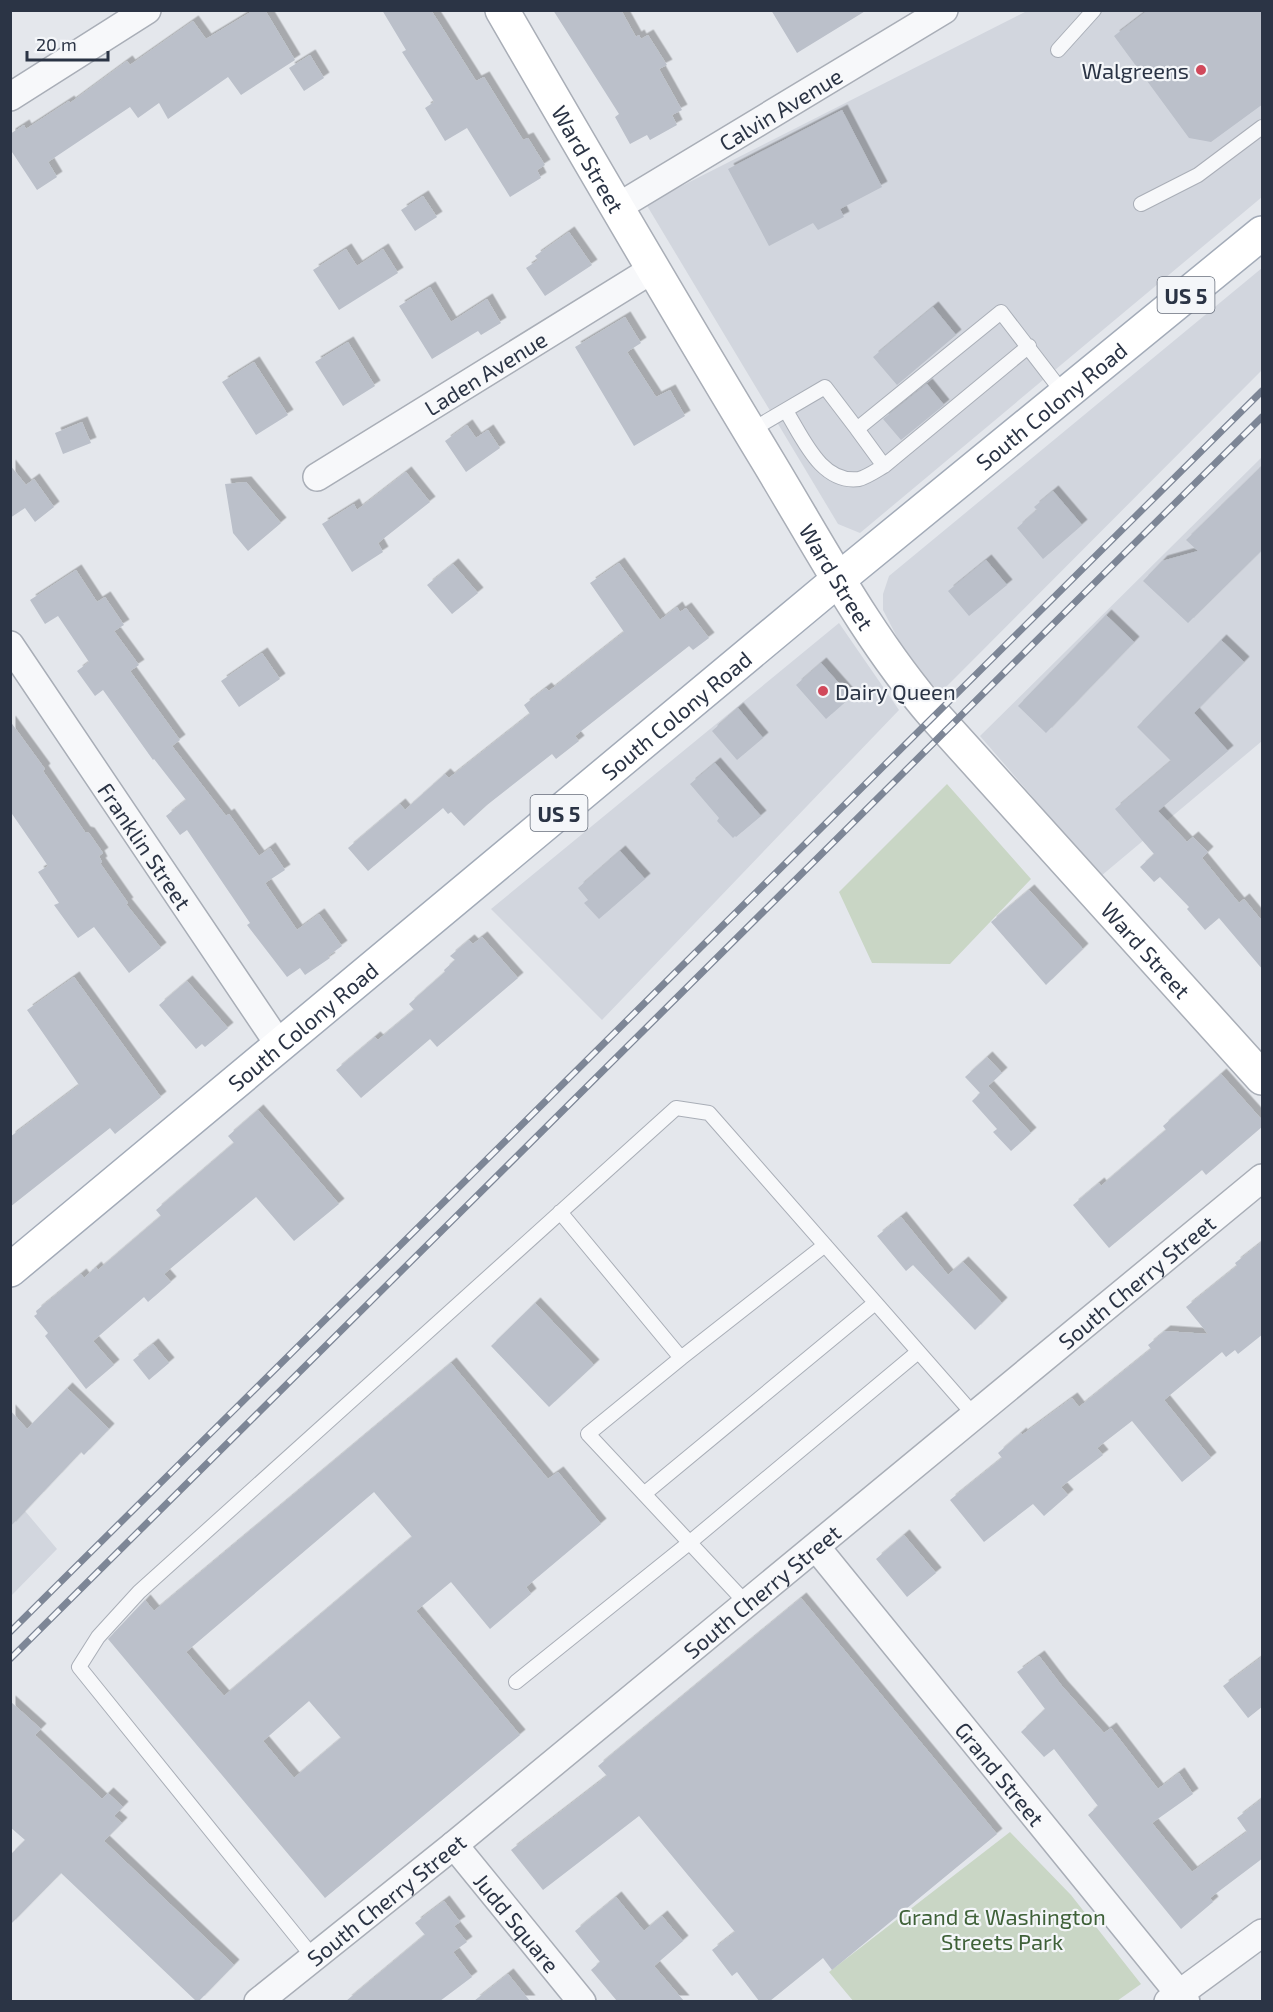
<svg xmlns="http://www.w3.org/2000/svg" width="1273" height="2012" font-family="'Exo 2',sans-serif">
	<defs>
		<filter id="shadow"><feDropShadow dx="5.5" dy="-5.5" stdDeviation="0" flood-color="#0004"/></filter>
	</defs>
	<rect width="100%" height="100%" fill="#e4e7ec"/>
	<path fill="#d2d6de" d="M1027 11H1262V197L860 533 838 524 646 204Z
		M1262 268V370L941 692 929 682 899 641 883 610V594L889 576Z
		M1262 457V741L1101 876 980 736Z
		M839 623 899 710 602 1020 491 909Z
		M10 1493 57 1549 11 1596H10Z"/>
	<path fill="#c9d6c5" d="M947 784 1031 879 950 964 872 963 839 892Z
		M1010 1832 1071 1895 1141 1984 1117 2001 854 2002 829 1972Z"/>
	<path fill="#bbc0ca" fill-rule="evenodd" filter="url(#shadow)" d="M254 10H265L295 60 241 95 228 77 168 119 159 103 138 118 130 107 48 162 57 177 37 190 10 149V134L24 125 26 129 69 101 70 103 127 61 130 65 193 21 206 39Z
		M382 10H431L476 81 484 77 523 140 528 138 545 165 537 170 541 178 510 197 467 128 445 141 425 108 434 102 402 52 406 50Z
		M553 10H621L636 37 639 35 641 39 648 35 667 65 659 69 682 110 672 115 677 125 650 140 647 135 630 144 615 117 619 114Z
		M771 10H867L797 53Z
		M1148 10H1263V104L1211 142 1189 138 1114 36Z
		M310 55 324 78 304 91 289 68Z
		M842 110 882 187 840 209 844 217 818 230 813 223 769 246 728 169Z
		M423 196 437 217 415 231 401 210Z
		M569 232 592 265 545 296 526 268 538 260 535 256Z
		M346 249 357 266 383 249 398 273 339 310 313 270Z
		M430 287 451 322 487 299 501 323 481 335 478 331 432 359 399 306Z
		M933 307 956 335 897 385 873 357Z
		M625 317 641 343 627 352 656 397 670 390 685 416 634 446 575 347Z
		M348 342 375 386 343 406 315 362Z
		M254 362 288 415 256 435 222 382Z
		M927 384 944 405 901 440 883 419Z
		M82 422 91 443 63 454 55 433Z
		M467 425 476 438 488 430 500 448 466 472 445 441Z
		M10 465 26 485 34 479 54 507 35 522 25 508 10 518Z
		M1263 465V549L1188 623 1143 581 1162 561 1198 551 1186 540Z
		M406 472 430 502 378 543 383 552 352 572 322 524 354 504 357 510Z
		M246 482 281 523 248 551 233 533 225 484Z
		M1053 491 1082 525 1043 559 1017 528 1037 510 1034 507Z
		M986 560 1007 585 969 616 948 591Z
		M619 563 660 620 677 607 680 612 686 608 709 638 693 650 689 646 575 736 579 741 556 759 552 754 487 805 464 826 451 812 448 814 443 808 368 871 348 848 400 804 405 810 445 774 449 778 530 714 524 705 546 688 549 691 624 632 590 583Z
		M453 564 478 593 452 614 427 585Z
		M76 570 97 602 105 597 124 625 114 631 139 665 130 671 180 740 172 746 226 816 229 814 259 856 270 848 285 870 265 883 297 930 319 914 342 946 328 956 330 958 305 975 300 968 287 977 247 925 250 923 187 830 180 835 166 816 186 800 154 759 153 760 103 690 95 696 77 671 89 662 58 616 45 624 30 600Z
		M1106 615 1134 642 1046 733 1018 706Z
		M1221 640 1244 662 1194 713 1228 751 1158 811 1187 842 1193 837 1208 852 1202 858 1239 903 1244 899 1263 922V970L1219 918 1205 930 1187 909 1189 907 1160 877 1154 882 1140 867 1154 854 1115 809 1171 761 1137 727Z
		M262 653 280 679 239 707 221 681Z
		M821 663 851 697 826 719 796 685Z
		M738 708 763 738 737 760 712 731Z
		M10 721 45 769 43 771 85 832 89 833 103 853 99 856 102 862 100 863 128 903 126 904 161 948 129 973 94 927 78 938 54 905 59 903 38 872 48 866 10 811Z
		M715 763 761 816 736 837 735 836 733 838 717 821 719 818 690 784Z
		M620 851 645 879 599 919 584 903 588 900 578 888Z
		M1029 890 1083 949 1046 985 991 922Z
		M482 937 518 978 437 1047 430 1039 361 1098 336 1070 375 1037 378 1040 414 1010 409 1004 445 972 444 970 455 960 450 956 469 940 473 944Z
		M74 977 161 1097 115 1134 110 1128 10 1207V1137L79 1085 27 1010Z
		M187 981 228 1028 205 1047 202 1044 196 1049 159 1005Z
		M987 1057 1002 1073 988 1086 1031 1133 1011 1151 993 1132 997 1129 972 1101 980 1093 965 1077Z
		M1221 1074 1263 1121V1126L1206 1175 1202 1170 1109 1248 1073 1205 1099 1183 1101 1186 1166 1130 1163 1126Z
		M258 1110 339 1204 294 1241 256 1197 164 1274 171 1282 148 1302 144 1297 93 1341 114 1365 86 1389 45 1336 48 1333 34 1316 37 1314 36 1311 81 1274 84 1278 96 1267 98 1270 161 1216 156 1210 234 1143 228 1136Z
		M901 1217 948 1275 963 1262 1002 1303 975 1330 913 1265 906 1271 877 1236Z
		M1263 1241V1334L1238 1354 1235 1350 1226 1357 1222 1352 1164 1400 1211 1458 1182 1482 1132 1421 1097 1448 1103 1455 1061 1487 1068 1495 1044 1516 1033 1504 984 1542 950 1500 1002 1458 998 1453 1021 1433 1022 1435 1072 1398 1079 1407 1151 1349 1148 1345 1165 1331 1208 1334 1186 1307 1237 1266 1235 1263Z
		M535 1303 594 1365 549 1407 491 1346Z
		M153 1344 169 1363 149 1380 133 1360Z
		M451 1363 548 1479 558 1472 601 1524 526 1587 531 1594 490 1629 451 1582 416 1611 520 1735 325 1898 108 1639 145 1600 154 1611ZM374 1492 412 1537 224 1696 186 1652ZM309 1701 341 1738 294 1778 263 1741Z
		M67 1388 109 1429 84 1455 81 1452 10 1527V1410L27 1429Z
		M904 1535 936 1573 907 1597 876 1559Z
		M801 1598 997 1834 832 1970 823 1958 770 2001H759L737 1972 732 1976 712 1950 735 1932 639 1816 543 1890 511 1850 607 1776 598 1766Z
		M1039 1656 1062 1686 1104 1733 1111 1728 1158 1789 1179 1773 1193 1794 1152 1823 1192 1872 1247 1832 1237 1818 1263 1798V1858L1210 1898 1213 1902 1181 1929 1088 1815 1098 1806 1054 1749 1044 1757 1021 1732 1045 1709 1017 1672Z
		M1263 1656V1706L1248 1718 1223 1686Z
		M10 1701 41 1729 35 1735 102 1799 108 1793 123 1807 114 1816 122 1823 104 1841 234 1965 199 2001H196L61 1873 10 1925V1855L25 1840 10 1827Z
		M616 1897 644 1931 662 1916 683 1941 654 1966 684 2001H617L591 1970 600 1962 575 1931Z
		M444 1901 460 1922 454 1926 467 1942 453 1952 472 1977 440 2001H346L425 1935 415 1923Z
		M508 1974 530 2001H474Z"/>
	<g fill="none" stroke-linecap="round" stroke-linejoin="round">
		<defs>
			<path id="lane" d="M1058 50 1094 10
				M1141 204 1198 175 1262 127
				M786 411C803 438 821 484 859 479 867 477 877 470 884 466
				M857 429 884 466 1029 346
				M750 431 825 387 857 429 1001 312 1064 394
				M560 1212 681 1358 588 1434 747 1604
				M681 1358 825 1245
				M644 1494 875 1303
				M516 1682 689 1543 918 1352
				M313 1957 79 1667 98 1637 139 1592 676 1108 709 1113 974 1415"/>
			<g id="street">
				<path d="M10 97 147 10"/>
				<path id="s1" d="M616 208 944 10"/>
				<path id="s2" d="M317 477 653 269"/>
				<path id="s3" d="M10 645 280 1046"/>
				<path id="s4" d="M816 1547 1186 2002"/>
				<path id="s5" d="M454 1845 582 2002"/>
				<path id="s6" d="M258 2002 454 1845 1262 1178"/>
				<path d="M1168 2002 1262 1933"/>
			</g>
			<g id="secondary">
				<path id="s7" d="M502 10C590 162 678 313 769 463 821 549 869 640 935 716L1262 1078"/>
			</g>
			<g id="primary">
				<path id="s8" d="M10 1270 839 579 1262 233"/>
			</g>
		</defs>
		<use href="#lane" stroke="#a9aeb7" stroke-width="16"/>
		<use href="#street" stroke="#a9aeb7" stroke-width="30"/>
		<use href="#secondary" stroke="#a9aeb7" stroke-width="36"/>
		<use href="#primary" stroke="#a3abb8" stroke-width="36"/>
		<use href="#lane" stroke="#f7f8fa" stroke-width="14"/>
		<use href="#street" stroke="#f7f8fa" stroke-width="27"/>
		<use href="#secondary" stroke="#fff" stroke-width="33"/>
		<use href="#primary" stroke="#fff" stroke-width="33"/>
		<defs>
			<path id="rail" d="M10 1632 1262 391
				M10 1659 1262 417"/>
		</defs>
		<use href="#rail" stroke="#7d8696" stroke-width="7"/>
		<use href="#rail" stroke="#f4f6f9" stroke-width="4.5" stroke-dasharray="14" stroke-linecap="butt"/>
	</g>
	<g fill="#d1495b" stroke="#f4f6f9" stroke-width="2">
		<circle cx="1201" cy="70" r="6"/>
		<circle cx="823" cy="691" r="6"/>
	</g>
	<g text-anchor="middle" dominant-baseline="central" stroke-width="4.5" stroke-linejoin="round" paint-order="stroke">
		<g fill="#f4f6f9" stroke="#676e7b" stroke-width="1.5">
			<rect x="1157.5" y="277" width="57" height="36" rx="4.5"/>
			<rect x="530.5" y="795" width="57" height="36" rx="4.5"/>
		</g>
		<g font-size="21" font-weight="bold" fill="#2b3445">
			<text x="1186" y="295">US 5</text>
			<text x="559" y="813">US 5</text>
		</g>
		<g font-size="22" fill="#2b3445" stroke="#f4f6f9" text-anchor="end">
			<text x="1189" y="70">Walgreens</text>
			<text x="835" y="691" text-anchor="start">Dairy Queen</text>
		</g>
		<g font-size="22" fill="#2b3445" stroke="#f4f6f9">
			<text stroke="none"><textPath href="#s1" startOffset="192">Calvin Avenue</textPath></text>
			<text stroke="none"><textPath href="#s7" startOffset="172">Ward Street</textPath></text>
			<text stroke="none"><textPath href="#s2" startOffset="198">Laden Avenue</textPath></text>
			<text stroke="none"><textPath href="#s8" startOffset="1353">South Colony Road</textPath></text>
			<text stroke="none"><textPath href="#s7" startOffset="658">Ward Street</textPath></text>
			<text stroke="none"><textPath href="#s8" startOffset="867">South Colony Road</textPath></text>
			<text stroke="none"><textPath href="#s3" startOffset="242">Franklin Street</textPath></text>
			<text stroke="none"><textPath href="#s7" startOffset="1144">Ward Street</textPath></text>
			<text stroke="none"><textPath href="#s8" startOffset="381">South Colony Road</textPath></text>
			<text stroke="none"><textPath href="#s6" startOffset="1136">South Cherry Street</textPath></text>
			<text stroke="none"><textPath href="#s6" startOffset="650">South Cherry Street</textPath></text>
			<text stroke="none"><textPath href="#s4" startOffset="292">Grand Street</textPath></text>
			<text stroke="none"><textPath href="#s6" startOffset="164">South Cherry Street</textPath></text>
			<text stroke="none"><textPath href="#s5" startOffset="100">Judd Square</textPath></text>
		</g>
		<g font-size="22" fill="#3f6138" stroke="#f4f6f9">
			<text x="1002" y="1916">Grand &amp; Washington<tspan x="1002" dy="25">Streets Park</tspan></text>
		</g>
	</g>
	<rect width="1273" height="2012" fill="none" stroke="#2b3445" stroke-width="24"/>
	<path d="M27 51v9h81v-9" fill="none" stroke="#2b3445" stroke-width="3"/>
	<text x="36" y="51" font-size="18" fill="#2b3445" stroke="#f4f6f9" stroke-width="4.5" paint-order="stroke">20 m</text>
</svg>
